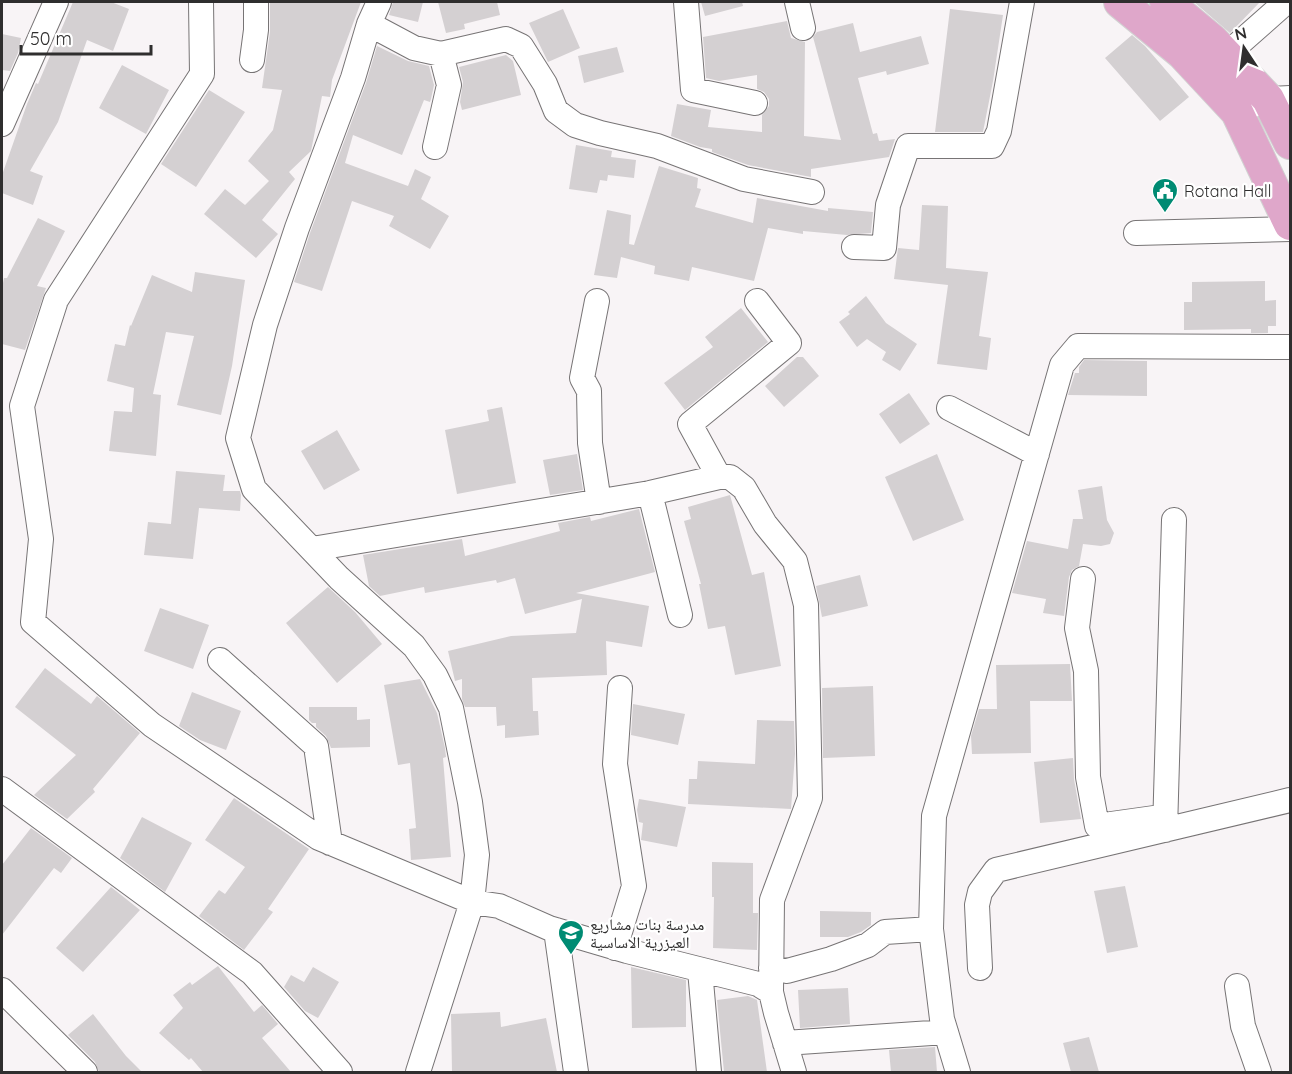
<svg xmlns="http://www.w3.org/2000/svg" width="1292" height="1074" font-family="Quicksand,'Noto Naskh Arabic',sans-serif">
	<rect width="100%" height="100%" fill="#f8f4f6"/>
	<path fill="#d4d0d2" d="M73 2H111L129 9 113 51 87 40 58 122 30 171 43 176 33 205 2 193V175L27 104 36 83 38 84Z
		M270 2H361L332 80 330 97 322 96 311 151 289 172 295 179 262 220 278 234 256 258 204 214 225 189 245 205 269 181 248 161 273 130 282 90 262 88 270 32Z
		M393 2H423L418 22 389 15Z
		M438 2H497L500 15 464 24 465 29 446 33Z
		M701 2H742L743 6 705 16Z
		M1194 2H1260L1230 33Z
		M563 9 580 48 548 62 529 23Z
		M950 9 1003 15 993 81 983 132H935Z
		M787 21 791 38 805 42 804 136 841 140 813 37 817 32 853 23 860 52 921 36 929 64 887 75 886 71 858 78 873 134 877 133 879 141 895 139 889 157 811 169V177L748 165 712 152V149L700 147 671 136 677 104 711 110 708 127 762 132V115L769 106V99L764 92 757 89V75L719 81 706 78 703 37Z
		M2 34 21 38 18 53 10 71 2 70Z
		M1132 35 1145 46 1189 97 1160 121 1105 58Z
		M377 46 408 61 429 66 434 85 431 99 430 102 424 100 402 155 353 135 345 163 408 186 415 169 431 177 421 199 449 216 430 249 389 226 394 216 352 201 322 291 294 282 310 233 366 83Z
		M617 47 624 72 584 83 578 56Z
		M506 55 513 61 521 95 462 110 460 102 463 82 459 67Z
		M122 65 169 90 146 134 99 108Z
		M209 90 245 112 196 187 161 164Z
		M576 145 612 151 611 157 636 160 634 178 608 175 607 181 600 180 597 193 569 189Z
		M659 166 698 178 697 188 701 189 695 207 753 223 757 198 828 211V208L873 212 871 233 847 235 803 231V234L768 228 754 281 692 267 689 281 654 274 655 266 621 257 617 278 594 275 607 210 631 215 629 244 634 245Z
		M922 205 948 206 946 268 988 272 979 336 991 338 987 370 937 364 948 285 894 279 898 248 919 250Z
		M38 218 65 231 37 286 46 288 25 350 2 344V288L4 278H7Z
		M195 272 245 280 232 366 221 415 177 405 194 336 166 332 153 394 161 395 156 456 109 451 114 411 132 412 134 388 107 381 115 344 125 346 130 325 131 326 152 275 192 292Z
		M1265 281V301L1276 300V326H1268V333H1251V329L1184 330V302H1192V282Z
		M866 296 886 323 917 344 900 371 882 360 886 352 867 339 857 347 839 322 850 314 848 312Z
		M741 308 768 342 685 410 664 383 713 347 705 337Z
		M797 357H803L819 376 784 407 765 386Z
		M1084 360 1147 361V396L1068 395 1075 373H1079V367Z
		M909 393 930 424 900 444 879 414Z
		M502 407 516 483 457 494 445 430 489 421 487 410Z
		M337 430 360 470 324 490 301 451Z
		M577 454 583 490 550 495 543 460Z
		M937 454 964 520 913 541 885 477Z
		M176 471 225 475 223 491H240L241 495 240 511 199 508 193 559 144 555 148 522 171 524Z
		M1102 486 1107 520 1114 533 1110 544 1101 546 1083 544 1079 566 1072 570 1069 577 1064 616 1043 613 1046 599 1012 593 1027 541 1068 549 1073 519H1083L1078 490Z
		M730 495 752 575 764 572 781 666 735 675 725 626 708 629 699 584H701L684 521 691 519 688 507Z
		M639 509 655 572 576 593 649 606 642 647 606 641 607 675 532 678 533 711H538L539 735 505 738V725L497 726 496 707H465L462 699V679L455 681 448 651 511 636 576 633 582 599 525 614 515 578 497 583 496 580 425 593 424 587 380 596 369 586 363 555 462 539 465 556 560 531 558 523 590 517 591 521Z
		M860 575 868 606 822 617 816 586Z
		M328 587 355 612 382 644 337 683 286 623Z
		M160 608 209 625 193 669 144 651Z
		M1070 664 1072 701H1030L1031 753 972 754 971 736 979 709H997L996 665Z
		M45 668 91 704 97 696 140 733 93 789 95 792 67 819 34 795 76 755 15 707Z
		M420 679 437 713 445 748 446 757 443 758 451 857 411 860 409 829 416 828 410 763 398 765 384 685Z
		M873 686 875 756 823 758 822 688Z
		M192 692 241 711 226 750 200 740 179 726Z
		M633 704 685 714 678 745 631 735Z
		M309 707H357V720L370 719V747L331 748 326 736 316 727V723H312L309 720Z
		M757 720 794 721 795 754 791 809 688 804 689 779H697L698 761 755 764Z
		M1073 758 1074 779 1081 819 1040 823 1034 762Z
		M234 798 309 849 268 909 273 912 244 950 199 916 219 890 225 894 245 867 205 840Z
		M639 799 686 807 677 847 641 840 643 823 639 822 637 810Z
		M142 817 192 843 165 892 120 858Z
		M31 828 72 858 61 873 54 868 2 935V865Z
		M712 862 753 863V913H758L757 950 713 948 714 897H712Z
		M1125 886 1138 947 1107 953 1094 891Z
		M111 887 140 910 83 972 56 948Z
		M820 911 871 912V925L861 932 848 937H820Z
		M218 966 254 1012 262 1005 278 1024 262 1038 291 1072H203L191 1058 189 1060 159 1033 183 1008 173 995 190 982 192 985Z
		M313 967 339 982 318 1018 305 1011 284 987 291 975 304 982Z
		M631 967 686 980V1027L632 1028Z
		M848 988 850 1024 800 1028 798 990Z
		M748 996 757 1000 767 1072H724L717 1000Z
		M500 1012 501 1027 546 1018 557 1072H452L451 1014Z
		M93 1014 126 1056 142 1072H99L95 1062 68 1035Z
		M1089 1037 1099 1072H1071L1063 1043Z
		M935 1047 937 1072H891L889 1050Z"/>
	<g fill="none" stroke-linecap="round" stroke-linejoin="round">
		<defs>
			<path id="minor" d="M201 2 202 74 56 300 22 406 41 539 33 622 152 725 319 838 472 902 499 906 549 928 627 951 758 984 771 992 776 1013 794 1072
				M379 2 369 24 353 78 297 228 265 325 238 438 254 489 339 578 414 646 435 675 451 708 470 802 477 855 472 902 418 1072
				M686 2 693 90 755 103
				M797 2 803 28
				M369 24 414 48 441 54 506 39 521 46 545 84 556 111 575 125 600 133 657 146 744 179 812 192
				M1226 55 1286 2
				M252 60 256 30V2
				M1253 105 1268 99 1290 98
				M2 124 56 2
				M435 147 449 85 441 54
				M1136 233 1290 229
				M854 247 884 248 888 205 908 146H992L999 131 1022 2
				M597 301 582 378 589 391 590 443 599 502
				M949 408 1037 454
				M719 477 690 424 789 343 757 301
				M650 493 680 615
				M312 549 650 493 719 477H730L744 488 765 524 795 561 806 605 810 798 772 900 771 992
				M1083 579 1077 628 1086 671 1088 777 1097 826 1154 818
				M220 660 316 746 330 843
				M2 789 252 973 340 1072
				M1165 830 1174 520
				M556 930 576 1072
				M615 948 634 886 615 764 620 688
				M771 968 787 971 831 959 868 945 885 932 931 929
				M980 968 977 905 980 892 996 870 1290 800
				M700 970 709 1072
				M1237 986 1243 1026 1259 1072
				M2 990 85 1072
				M785 1043 946 1032
				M958 1072 942 1019 931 929 934 816 1062 365 1078 346 1290 347"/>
			<path id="major" d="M1120 2 1182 53 1237 112 1290 224
				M1166 2 1212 40 1268 99 1290 143"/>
		</defs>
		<use href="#minor" stroke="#777475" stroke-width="26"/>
		<use href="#major" stroke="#d1d1d1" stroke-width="34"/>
		<use href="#minor" stroke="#fff" stroke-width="24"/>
		<use href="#major" stroke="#dfa7ca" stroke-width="32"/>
	</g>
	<defs>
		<symbol id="civic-pin" viewBox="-11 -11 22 30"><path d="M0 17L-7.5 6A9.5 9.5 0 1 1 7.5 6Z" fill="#008b73" stroke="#fff"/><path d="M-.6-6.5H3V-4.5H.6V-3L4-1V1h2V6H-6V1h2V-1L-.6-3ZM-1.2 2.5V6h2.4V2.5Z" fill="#fff"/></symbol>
		<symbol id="school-pin" viewBox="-11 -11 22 30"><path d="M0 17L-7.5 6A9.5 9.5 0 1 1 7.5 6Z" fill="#008b73" stroke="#fff"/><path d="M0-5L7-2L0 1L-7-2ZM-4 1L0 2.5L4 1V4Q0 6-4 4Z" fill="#fff"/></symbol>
	</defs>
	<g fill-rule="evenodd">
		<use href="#civic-pin" x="1150" y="176" width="30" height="40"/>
		<use href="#school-pin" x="556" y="918" width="30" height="40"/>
	</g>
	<g text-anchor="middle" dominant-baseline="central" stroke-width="4.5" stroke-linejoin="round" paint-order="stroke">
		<g font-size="16" fill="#2f2e2e" stroke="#fff" text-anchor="start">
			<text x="1184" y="191">Rotana Hall</text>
			<text x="590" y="924">مدرسة بنات مشاريع<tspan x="590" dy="18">العيزرية الاساسية</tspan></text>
		</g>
	</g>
	<rect width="1292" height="1074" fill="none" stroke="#2f2e2e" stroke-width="6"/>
	<g transform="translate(1244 48) rotate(347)" stroke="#ffffff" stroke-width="4.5" paint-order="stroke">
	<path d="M0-4.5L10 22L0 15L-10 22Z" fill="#2f2e2e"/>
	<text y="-9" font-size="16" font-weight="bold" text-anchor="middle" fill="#2f2e2e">N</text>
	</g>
	<path d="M21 45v9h130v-9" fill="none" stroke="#2f2e2e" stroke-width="3"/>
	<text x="30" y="45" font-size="18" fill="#2f2e2e" stroke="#ffffff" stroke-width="4.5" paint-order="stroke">50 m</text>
</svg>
